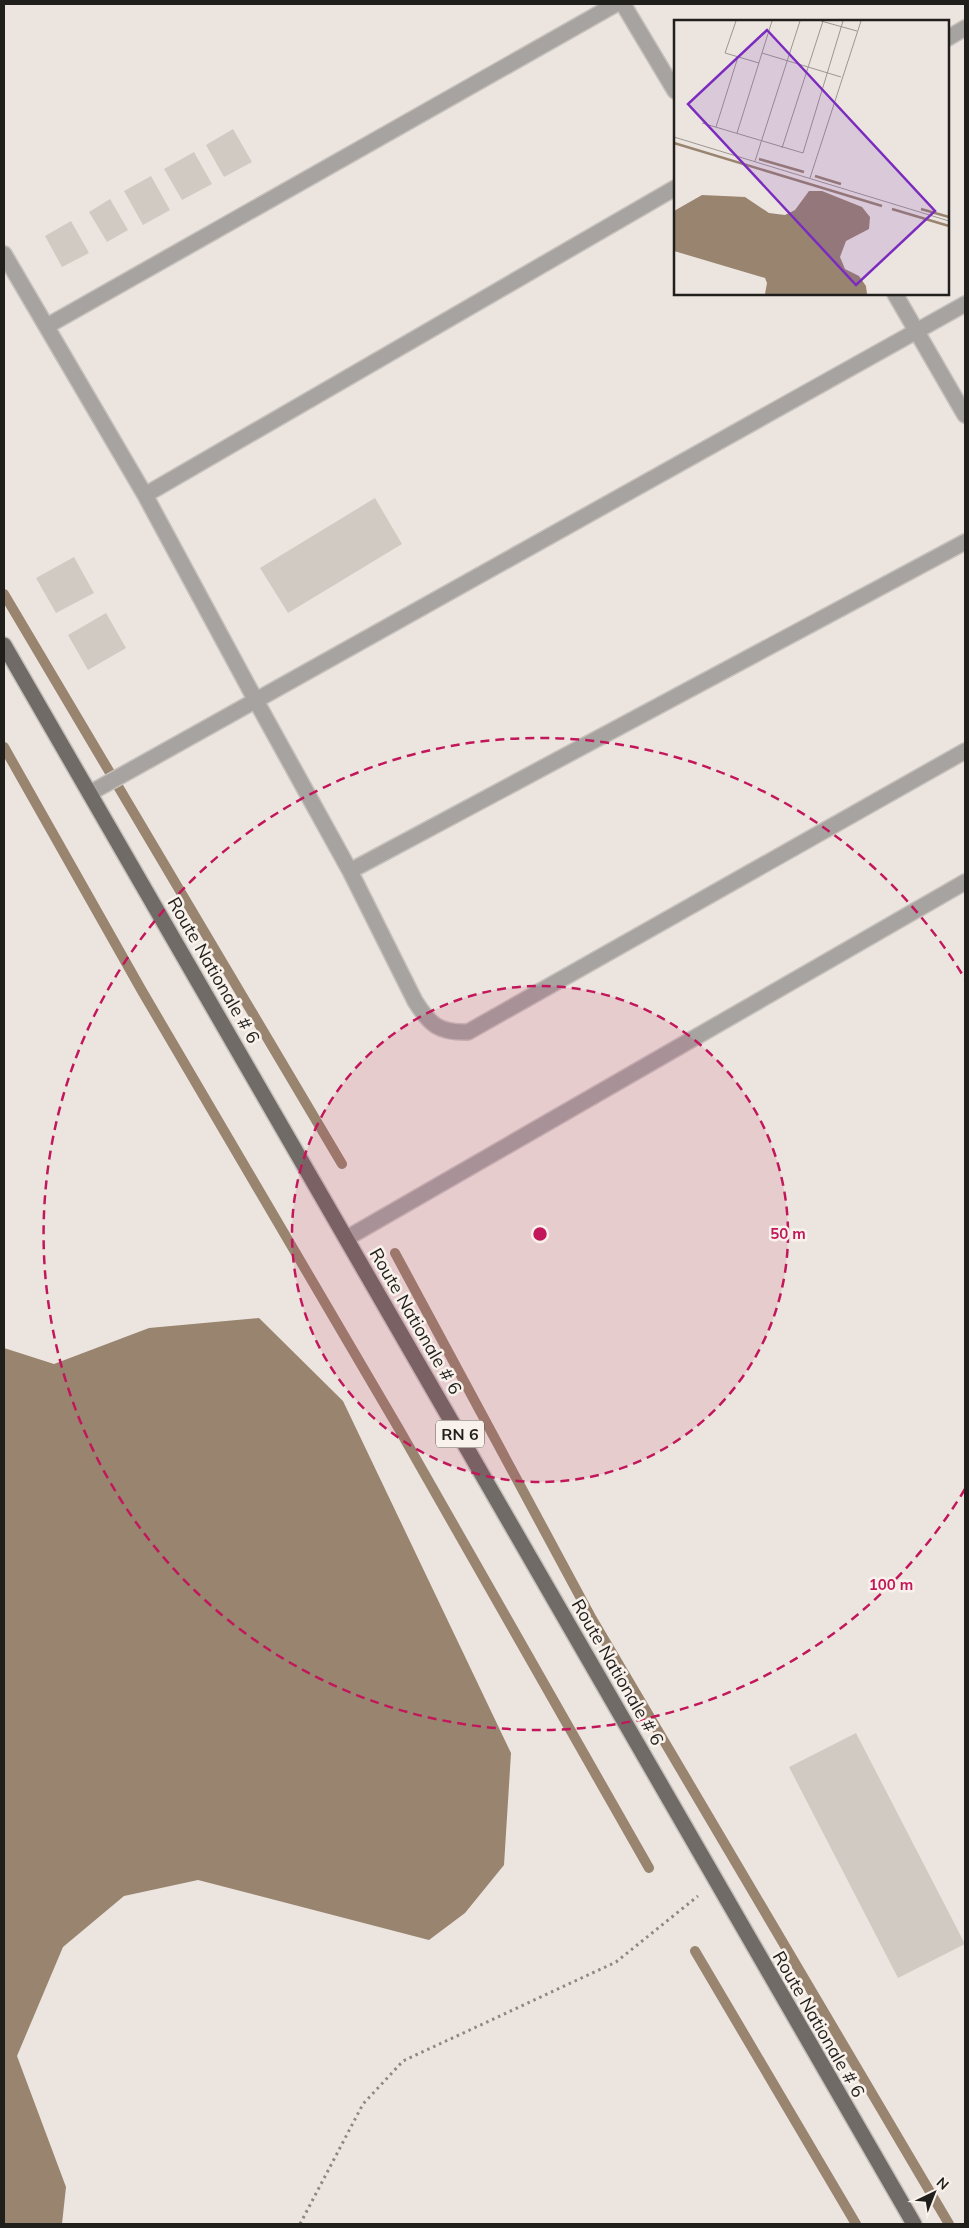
<svg xmlns="http://www.w3.org/2000/svg" width="969" height="2228" font-family="Mulish,sans-serif">
	<rect width="100%" height="100%" fill="#ece5df"/>
	<path fill="#99846f" d="M259 1318 343 1401 511 1753 504 1865 465 1913 429 1940 198 1880 124 1896 63 1947 17 2056 66 2187 62 2224H4V1348L54 1364 149 1328Z"/>
	<g fill="none" stroke-linecap="round" stroke-linejoin="round">
		<path stroke="#99846f" stroke-width="10" d="M4 594 342 1164
			M4 747 142 991 399 1429 649 1868
			M395 1253 592 1619 949 2224
			M695 1951 856 2224"/>
	</g>
	<path fill="#d1cac3" d="M233 129 252 162 224 177 206 145Z
		M194 152 212 184 182 200 164 169Z
		M151 176 170 210 143 225 124 191Z
		M110 199 128 230 107 242 89 212Z
		M71 221 89 253 62 267 45 236Z
		M375 498 402 544 288 613 260 568Z
		M74 557 94 593 56 613 36 578Z
		M106 613 126 648 88 670 68 635Z
		M856 1733 965 1944 898 1978 789 1767Z"/>
	<g fill="none" stroke-linecap="round" stroke-linejoin="round">
		<defs>
			<path id="minor" d="M623 4 675 91
				M948 38 965 28
				M4 254 145 495 255 699 350 871 415 1001C430 1025 439 1033 468 1032L965 751
				M895 294 965 415
				M47 326 616 4
				M145 495 675 188
				M90 793 965 304
				M350 871 965 542
				M347 1238 965 882"/>
			<path id="major" d="M4 645 914 2224"/>
		</defs>
		<use href="#minor" stroke="#c7c1bc" stroke-width="18"/>
		<use href="#major" stroke="#c7c1bc" stroke-width="18"/>
		<path stroke="#8d8884" stroke-width="3" stroke-dasharray="2.5 4" stroke-linecap="butt" d="M300 2224 363 2104 403 2061 616 1962 698 1896"/>
		<use href="#minor" stroke="#a6a3a0" stroke-width="15"/>
		<use href="#major" stroke="#706b66" stroke-width="15"/>
	</g>
	<circle cx="540" cy="1234" r="248" fill="#c2185b" fill-opacity=".12"/>
	<g fill="none" stroke="#c2185b" stroke-width="2.5" stroke-dasharray="9 6">
		<circle cx="540" cy="1234" r="248"/>
		<path d="M965 1489A496 496 0 1 1 965 979"/>
	</g>
	<g text-anchor="middle" dominant-baseline="central" stroke-width="5" stroke-linejoin="round" paint-order="stroke">
		<rect fill="#f9f2ec" stroke="#625e5a" stroke-width="1" x="436" y="1420.5" width="48" height="27" rx="4"/>
		<g font-size="16" font-weight="bold" fill="#211f1c">
			<text x="460" y="1434">RN 6</text>
		</g>
		<g font-size="18" fill="#211f1c" stroke="#f9f2ec">
			<text transform="translate(214 970) rotate(60)">Route Nationale # 6</text>
			<text transform="translate(416 1321) rotate(60)">Route Nationale # 6</text>
			<text transform="translate(618 1672) rotate(60)">Route Nationale # 6</text>
			<text transform="translate(819 2024) rotate(60)">Route Nationale # 6</text>
		</g>
	</g>
	<g transform="translate(674 20)">
		<rect width="275" height="275" fill="#ece5df"/>
		<path d="M135 171H148L188 187 196 197 195 209 172 221 166 237 171 249 185 256 192 266 193 274H91L93 263 91 258 0 231V191L28 175 71 177 95 193 111 195 121 190Z" fill="#99846f"/>
		<path fill="none" stroke="#99846f" stroke-width="2.5" d="M0 123 208 186M85 139 130 152M141 156 167 164M218 189 275 206M247 189 275 197"/>
		<path fill="none" stroke="#9b9691" stroke-width="1" d="M62 1 51 33 85 43M147 1 183 11M88 33 167 57M28 103 129 133 169 1M42 107 64 37M63 113 98 1M0 117 275 201M108 128 149 1M81 141 126 1M136 158 187 1"/>
		<path fill="#7b2cbf" fill-opacity="0.15" stroke="#7b2cbf" stroke-width="2.5" d="M93 10 261 191 182 265 14 84Z"/>
		<rect width="275" height="275" fill="none" stroke="#211f1c" stroke-width="2.5"/>
	</g>
	<circle cx="540" cy="1234" r="8" fill="#c2185b" stroke="#f9f2ec" stroke-width="2.5"/>
	<g font-size="15" text-anchor="middle" font-weight="bold" fill="#c2185b" stroke="#f9f2ec" stroke-width="5" stroke-linejoin="round" paint-order="stroke">
		<text x="788" y="1239">50 m</text>
		<text x="891" y="1590">100 m</text>
	</g>
	<rect width="969" height="2228" fill="none" stroke="#211f1c" stroke-width="10"/>
	<g transform="translate(934 2193) rotate(43)" stroke="#f9f2ec" stroke-width="4" paint-order="stroke">
	<path d="M0-4L9 19L0 12L-9 19Z" fill="#211f1c"/>
	<text y="-8" font-size="14" font-weight="bold" text-anchor="middle" fill="#211f1c">N</text>
	</g>
</svg>
